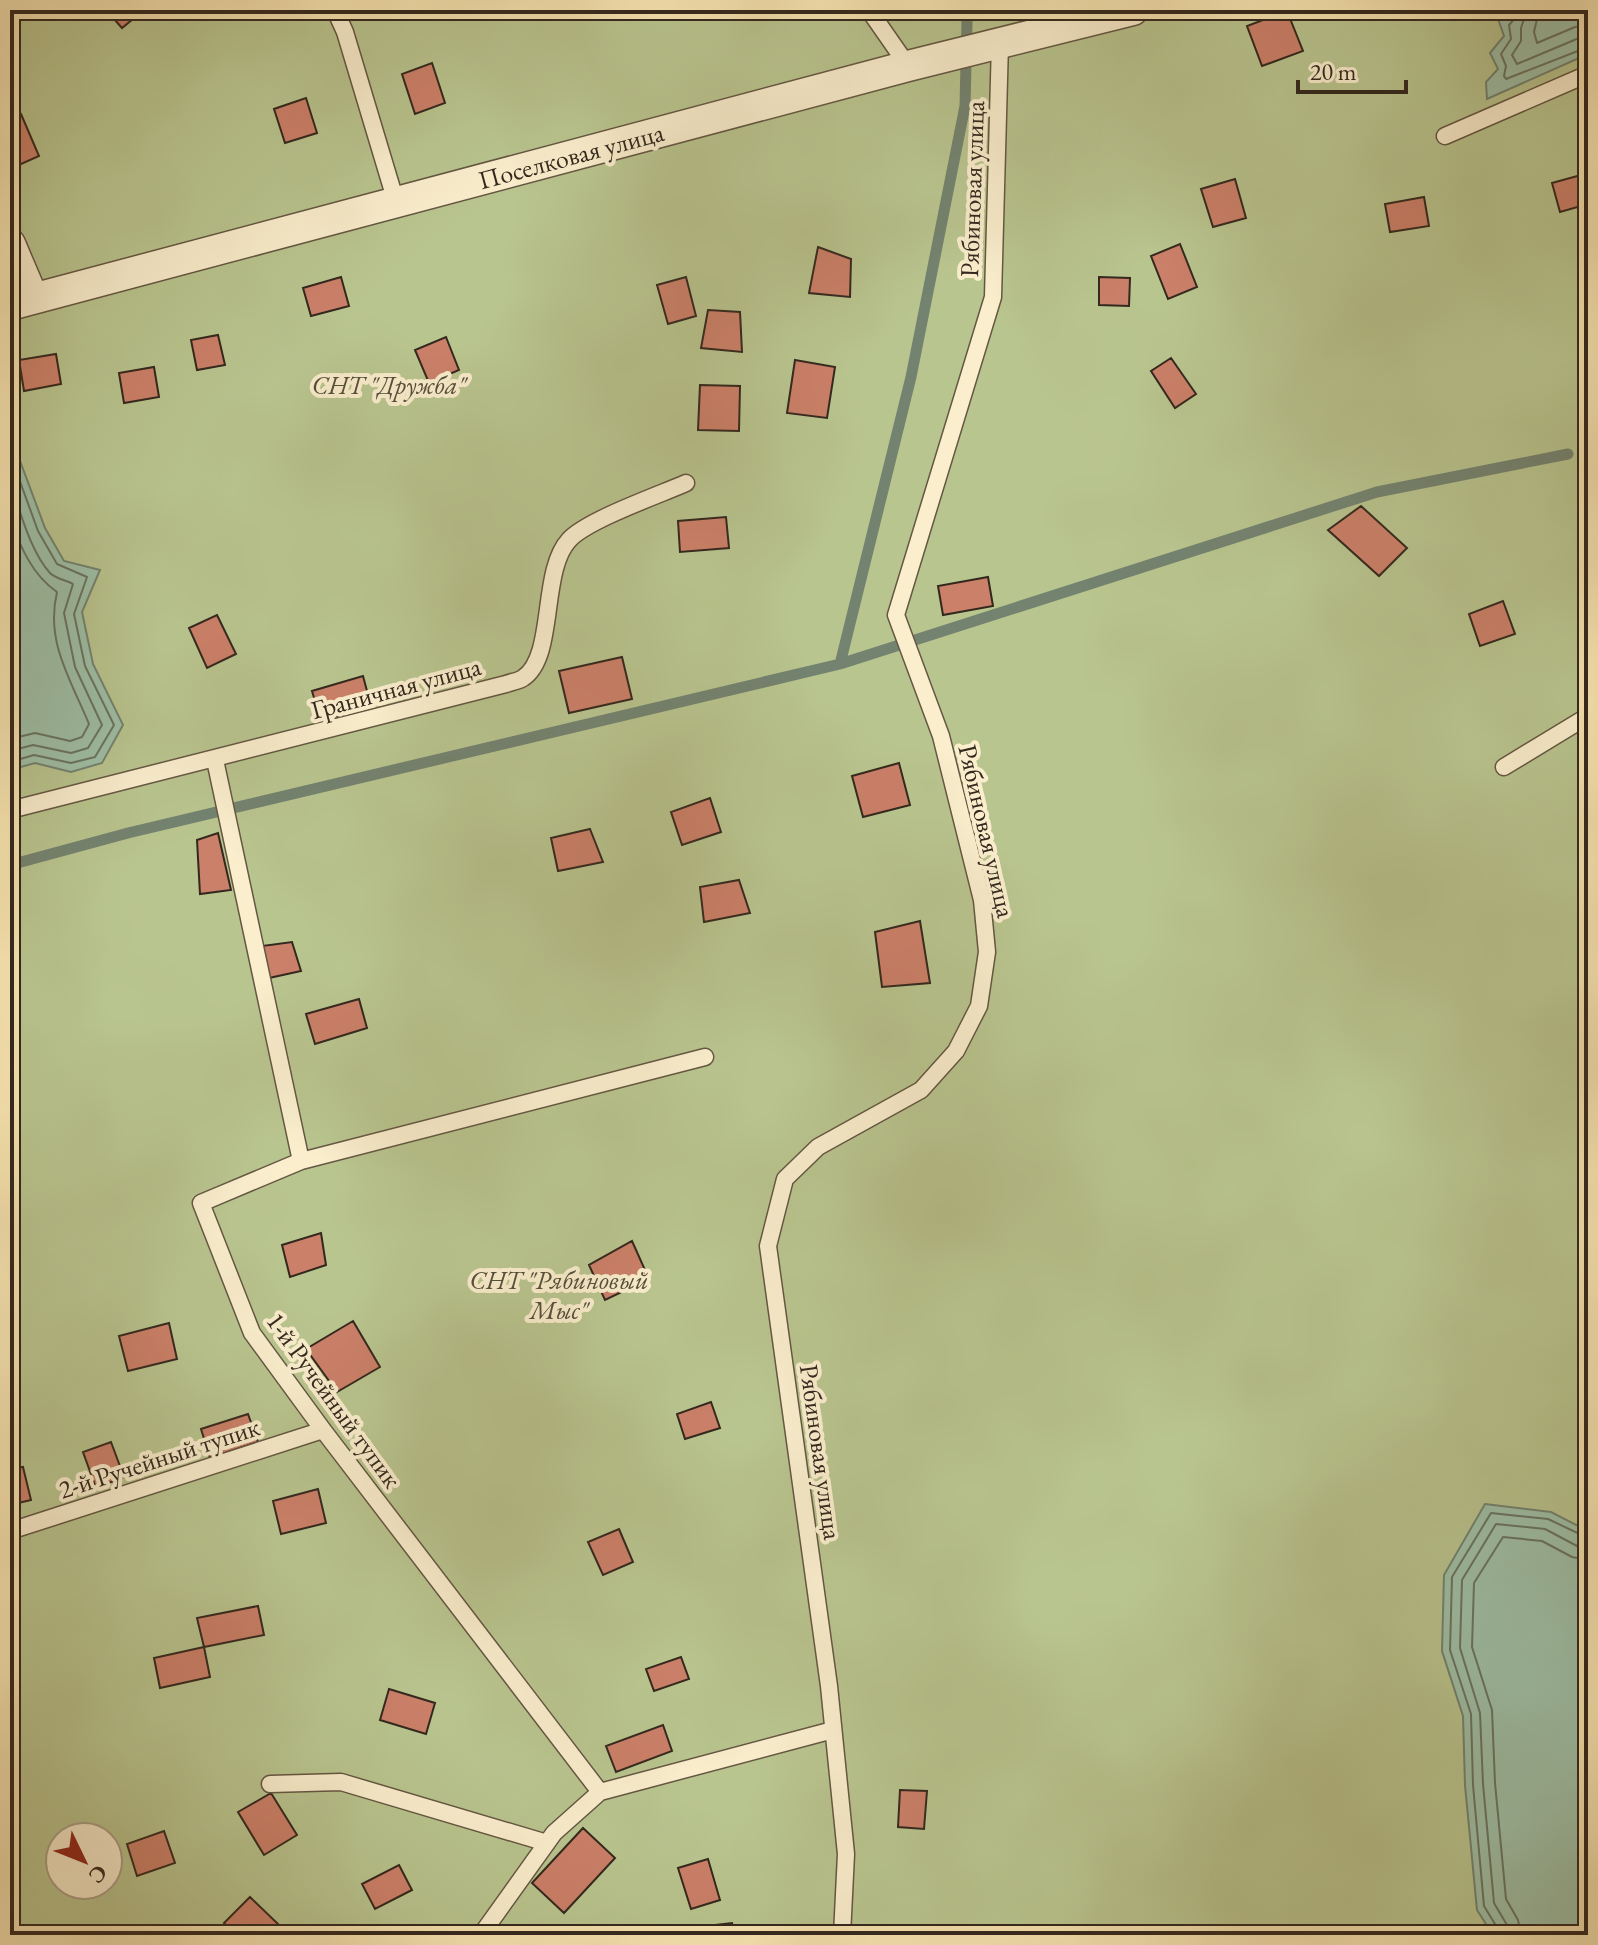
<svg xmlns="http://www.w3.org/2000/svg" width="1598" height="1945" font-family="'EB Garamond',serif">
	<rect width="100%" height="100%" fill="#f7e5b2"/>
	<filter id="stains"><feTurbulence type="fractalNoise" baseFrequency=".0025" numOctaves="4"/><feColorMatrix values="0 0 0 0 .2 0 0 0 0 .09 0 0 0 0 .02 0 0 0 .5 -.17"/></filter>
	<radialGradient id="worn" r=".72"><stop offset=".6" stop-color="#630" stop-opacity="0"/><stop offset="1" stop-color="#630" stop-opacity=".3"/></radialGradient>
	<path fill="#b9c58f" stroke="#767656" stroke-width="2" fill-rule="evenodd" d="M10 10H1588V1935H10ZM60 1837H108V1885H60Z"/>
	<path fill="#9ec0a7" stroke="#738370" stroke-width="2" d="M1509 10H1588V54L1487 99 1486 82 1498 69 1490 53 1504 36 1497 16 1509 14Z
		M10 434 45 528 64 561 100 570 82 612 93 664 123 725 102 763 71 772 35 763 10 770Z
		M1485 1504 1551 1512 1588 1531V1935H1493L1477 1910 1465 1785 1463 1716 1442 1651 1444 1575Z"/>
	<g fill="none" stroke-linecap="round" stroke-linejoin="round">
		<path stroke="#687462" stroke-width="2" d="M1517 10 1516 17 1509 25 1511 39 1501 54 1506 66 1504 76 1506 79 1588 47
			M1527 10 1521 28V41L1512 55 1517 64 1579 38 1588 37
			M1539 10 1534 32 1537 43 1575 27 1588 25
			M10 454 38 531 57 564 87 577 74 614 85 666 114 725 95 757 71 763 34 755 10 762
			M10 483C20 510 30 551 50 573 56 579 66 580 73 584L64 613 75 667 102 725 88 748 71 753 33 745 10 751
			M10 518C20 546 32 575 57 592 45 642 71 680 89 724L82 737 70 741 35 733 10 739
			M1499 1935 1498 1929 1484 1906 1473 1785 1471 1714 1450 1650 1452 1577 1491 1513 1548 1519 1588 1538
			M1509 1935 1507 1925 1494 1903 1483 1784 1480 1713 1460 1648 1462 1580 1496 1524 1545 1529 1577 1546 1588 1548
			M1521 1935 1518 1920 1506 1899 1495 1783 1492 1710 1472 1647 1474 1583 1503 1537 1542 1541 1572 1557 1588 1560"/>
		<path stroke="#738370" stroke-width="11" d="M840 664 911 377 965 106 967 21 963 10
			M10 865 128 833 840 664 1377 492 1568 454"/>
	</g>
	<path fill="#cb8069" stroke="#33281e" stroke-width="2" d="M106 10H144L122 28Z
		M1287 11 1303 51 1262 66 1247 26Z
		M432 63 445 103 415 114 402 74Z
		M306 98 317 133 285 143 274 109Z
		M21 114 39 156 10 169V118Z
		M1588 173V204L1560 212 1552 183Z
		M1235 179 1246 218 1213 227 1201 189Z
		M1424 197 1429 226 1390 232 1385 204Z
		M1180 244 1197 287 1168 299 1151 256Z
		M818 247 851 259 850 297 809 293Z
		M341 277 349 306 311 316 303 288Z
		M686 277 696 316 668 324 657 285Z
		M1099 277 1130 278 1129 306 1099 305Z
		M708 310 740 312 742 352 701 348Z
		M218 335 225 365 197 370 191 340Z
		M446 337 459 370 429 383 415 350Z
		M56 354 61 384 24 391 19 360Z
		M1171 358 1196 394 1175 408 1151 371Z
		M795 360 835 367 827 418 787 413Z
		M154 367 159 397 124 403 119 373Z
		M700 385 740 386 739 431 698 430Z
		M1361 506 1407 548 1379 576 1328 530Z
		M726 517 729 548 680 552 678 521Z
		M988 577 993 606 943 615 938 586Z
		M1503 601 1515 634 1480 646 1469 614Z
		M217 615 236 654 207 668 189 628Z
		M622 657 632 699 569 713 559 671Z
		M363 676 371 706 321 721 312 691Z
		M899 763 910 805 863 817 852 776Z
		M710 798 721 832 682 845 671 812Z
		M590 829 603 862 558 871 551 838Z
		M218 833 231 890 200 894 197 840Z
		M739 880 750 913 704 922 700 887Z
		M920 921 930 983 882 987 875 932Z
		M292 942 301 971 269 978 262 946Z
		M359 999 367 1028 315 1044 306 1014Z
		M321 1233 326 1265 290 1277 282 1245Z
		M632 1241 649 1279 605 1300 589 1265Z
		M353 1321 380 1367 337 1392 306 1349Z
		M169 1323 177 1359 128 1371 119 1336Z
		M711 1402 720 1428 685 1439 677 1414Z
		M248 1414 258 1442 210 1458 201 1429Z
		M111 1442 124 1477 96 1488 83 1452Z
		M23 1467 31 1500 10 1505V1469Z
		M318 1489 326 1523 281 1534 273 1501Z
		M619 1529 633 1562 603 1575 588 1542Z
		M258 1606 264 1635 204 1647 197 1618Z
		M204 1647 210 1677 160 1688 154 1658Z
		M681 1657 689 1679 654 1691 646 1669Z
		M389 1689 435 1703 426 1734 380 1720Z
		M663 1725 672 1751 616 1772 606 1746Z
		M900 1790 927 1791 924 1829 898 1827Z
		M271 1793 297 1835 264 1855 238 1812Z
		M583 1828 615 1858 564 1913 532 1883Z
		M164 1831 175 1863 137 1876 127 1844Z
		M708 1859 720 1900 691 1909 678 1868Z
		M399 1865 412 1890 375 1909 362 1884Z
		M250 1897 278 1924 268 1935H236L224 1923Z
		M732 1923 734 1935H699L698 1927Z"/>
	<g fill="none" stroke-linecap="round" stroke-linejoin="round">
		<defs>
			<path id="lane" d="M335 10 345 32 396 202
				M869 10 908 66
				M1445 136 1588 74
				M215 760 301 1161 201 1203 252 1333 323 1430 600 1792
				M1504 767 1588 716
				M10 810 506 684C511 682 519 681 523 678 556 657 540 571 569 540 587 520 659 495 686 483
				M301 1161 705 1057
				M10 1531 323 1430
				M270 1784 341 1782 547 1843
				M481 1935 554 1833 600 1792 833 1730
				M842 1935 846 1854 829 1686 768 1246 785 1179 818 1147 921 1090 956 1051 979 1006 987 952 982 900 941 736 896 615 993 297 1000 43"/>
			<path id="street" d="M10 244 33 298
				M10 305 908 66 1133 10"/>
		</defs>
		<use href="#lane" stroke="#645743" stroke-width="19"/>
		<use href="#street" stroke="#645743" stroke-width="33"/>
		<use href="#lane" stroke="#faeecd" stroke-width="16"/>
		<use href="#street" stroke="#faeecd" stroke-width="30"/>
	</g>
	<g text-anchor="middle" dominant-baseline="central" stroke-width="8" stroke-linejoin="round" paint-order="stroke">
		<g font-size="26" fill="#33281e" stroke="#faeecd">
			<text transform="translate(571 156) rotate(-15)">Поселковая улица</text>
			<text transform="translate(972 189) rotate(-88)">Рябиновая улица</text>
			<text transform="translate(396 688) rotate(-15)">Граничная улица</text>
			<text transform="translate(987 831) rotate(77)">Рябиновая улица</text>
			<text transform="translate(334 1400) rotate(54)">1-й Ручейный тупик</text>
			<text transform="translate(821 1452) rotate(82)">Рябиновая улица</text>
			<text transform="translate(159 1458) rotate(-18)">2-й Ручейный тупик</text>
		</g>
		<g font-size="26" font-style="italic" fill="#544f3a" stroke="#faeecd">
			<text x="389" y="385">СНТ "Дружба"</text>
			<text x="559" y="1280">СНТ "Рябиновый<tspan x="559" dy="30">Мыс"</tspan></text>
		</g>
	</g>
	<rect width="1598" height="1945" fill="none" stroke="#f7e5b2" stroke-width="40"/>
	<rect x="12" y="12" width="1574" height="1921" fill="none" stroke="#33281e" stroke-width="4"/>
	<rect x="20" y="20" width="1558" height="1905" fill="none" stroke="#33281e" stroke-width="2"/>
	<g transform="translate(84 1861) rotate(133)"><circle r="38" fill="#faeecd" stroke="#aa9f87" stroke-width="2"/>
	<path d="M0-6L14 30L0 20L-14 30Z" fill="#8f2418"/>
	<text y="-12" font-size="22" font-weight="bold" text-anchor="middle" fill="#33281e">С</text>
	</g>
	<path d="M1298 80v12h108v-12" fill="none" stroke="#33281e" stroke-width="4"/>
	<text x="1310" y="80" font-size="24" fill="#33281e" stroke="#faeecd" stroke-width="6" paint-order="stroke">20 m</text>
	<rect width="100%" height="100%" filter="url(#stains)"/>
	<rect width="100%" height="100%" fill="url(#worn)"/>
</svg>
